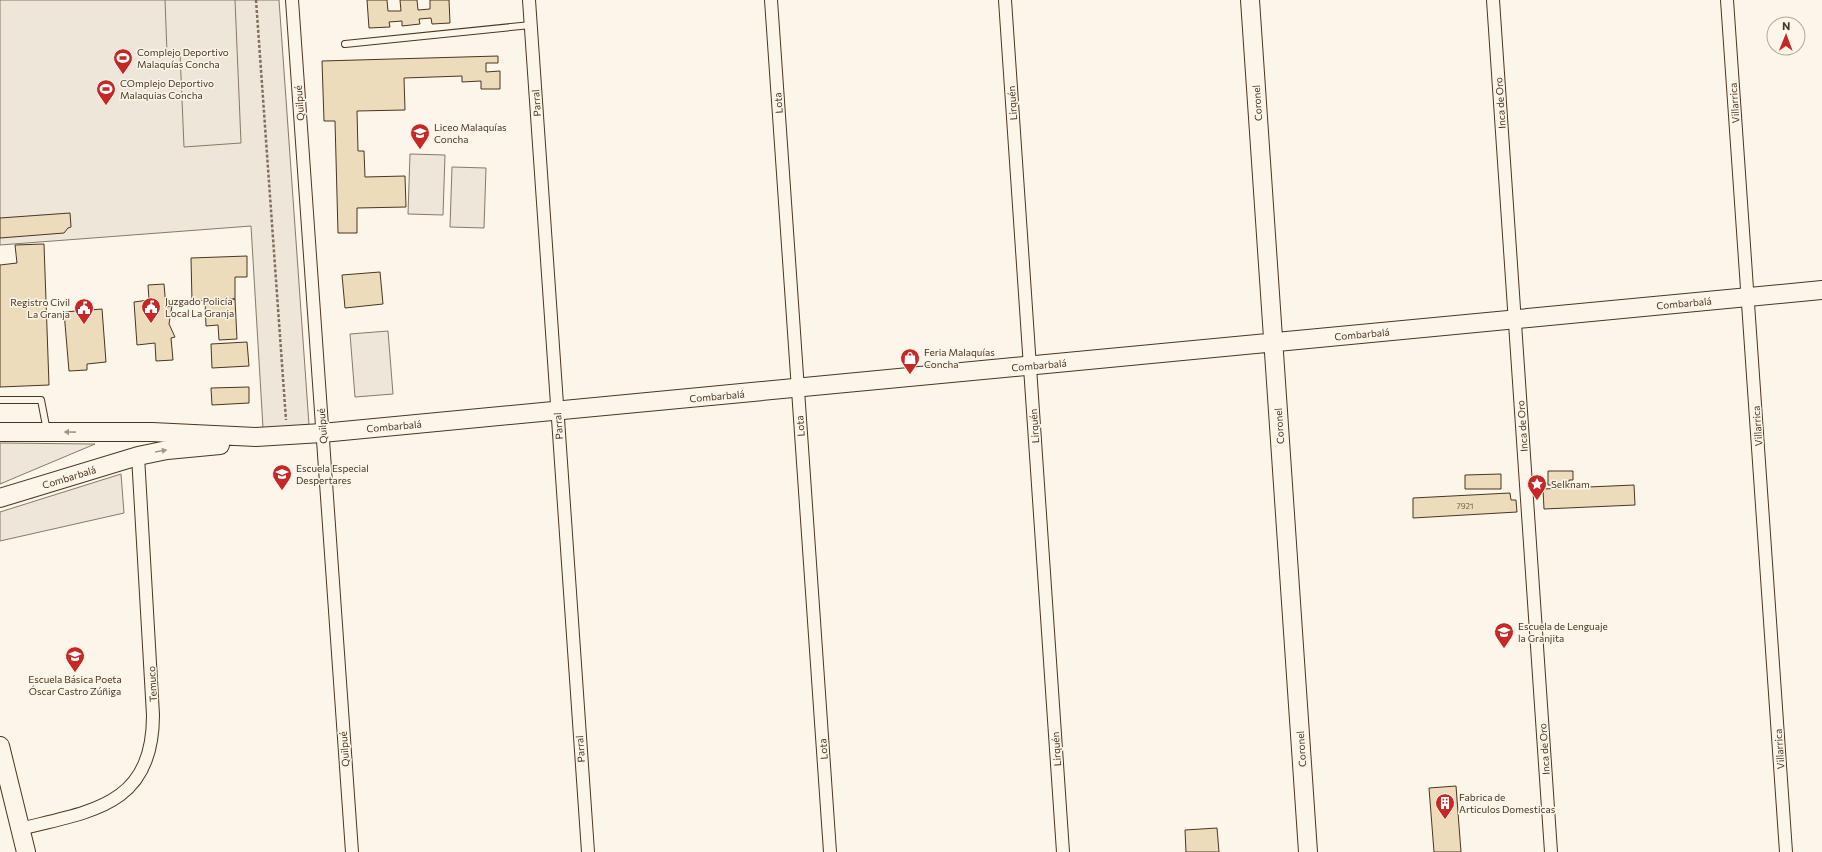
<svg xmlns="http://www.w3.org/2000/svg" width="1822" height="852" font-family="Commissioner,sans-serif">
	<rect width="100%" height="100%" fill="#fbf6e9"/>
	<path fill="#ede6d9" stroke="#887966" d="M0 0H279L309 425 263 428 251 226 0 245Z
		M410 154 445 155 443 215 408 214Z
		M452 167 486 168 484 228 450 227Z
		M388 331 393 394 355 397 350 334Z
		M0 443 95 444 0 484Z
		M121 474 124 513 0 541V512Z"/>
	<path fill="#ede7d9" stroke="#887966" d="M165 0H235L241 143 184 147 180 53H167Z"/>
	<path fill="#ecdcbc" stroke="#4a3520" d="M367 0H387L388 11H401L400 0H417L418 10 430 9V0H449L450 23 432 24 431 18 419 19 420 24 402 26V21L389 22 390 27 369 28Z
		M498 56V63H486V72L500 71V89H481V81L462 82V76L404 78 405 110 357 111 358 151H364L365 177 405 176 406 207 357 208V233H338L335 121H324L322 61Z
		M70 213 71 227 68 228 64 233 0 238V218Z
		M44 244 49 385 0 387V265L17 263 15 245Z
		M247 256V277H235V299L192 301 191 258Z
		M380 272 383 304 345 308 342 275Z
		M164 284 166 307 172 306 169 324 175 337 171 338 173 360 156 361 155 343 137 345 134 302 149 300 148 285Z
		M235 299 237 339 219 340 218 325 206 326 205 301Z
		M102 309 106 362 87 364V370L69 371 64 312Z
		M247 342 249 366 212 368 211 344Z
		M249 387V403L212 405 211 388Z
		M1548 471H1573V480H1569V485H1548Z
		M1501 474V489H1465V475Z
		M1634 485 1635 505 1544 509 1543 489Z
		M1510 493 1511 500H1516L1517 512 1413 518V498Z
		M1456 786 1461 852H1434L1429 788Z
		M1217 828 1219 852H1186L1185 830Z"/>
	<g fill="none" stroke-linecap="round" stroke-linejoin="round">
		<defs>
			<path id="lane" d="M345 44 531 25
				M0 400H41L47 431"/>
			<path id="street" d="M292 0 352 852
				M529 0 588 852
				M771 0 830 852
				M1005 0 1063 852
				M1493 0 1551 852
				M1727 0 1786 852
				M20 829C92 811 153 806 153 715L138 456"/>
			<path id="secondary" d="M1250 0 1308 852
				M0 432H152L256 437 322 433 1822 290
				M0 498 138 456 167 450 220 445
				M0 746 26 852"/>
		</defs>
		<use href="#lane" stroke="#4a3520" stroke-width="8"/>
		<use href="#street" stroke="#4a3520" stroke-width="14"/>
		<use href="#secondary" stroke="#4a3520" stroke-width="20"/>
		<path stroke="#7f6f5c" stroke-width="2.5" stroke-dasharray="3 2" stroke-linecap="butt" d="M256 0 286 420"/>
		<use href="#lane" stroke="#fbf6e9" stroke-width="6"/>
		<use href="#street" stroke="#fbf6e9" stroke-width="12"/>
		<use href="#secondary" stroke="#fbf6e9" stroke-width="18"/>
	</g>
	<defs><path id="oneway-solid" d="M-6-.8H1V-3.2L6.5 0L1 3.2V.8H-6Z"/></defs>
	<g fill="#a29684">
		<use href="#oneway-solid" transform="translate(70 432) rotate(-179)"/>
		<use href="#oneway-solid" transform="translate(161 451) rotate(-10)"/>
	</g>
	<defs>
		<symbol id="stadium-pin" viewBox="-11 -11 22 30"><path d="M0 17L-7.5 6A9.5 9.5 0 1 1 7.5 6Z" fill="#c62828" stroke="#fbf6e9"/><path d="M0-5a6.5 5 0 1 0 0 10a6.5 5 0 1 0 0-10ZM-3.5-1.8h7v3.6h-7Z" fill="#fff"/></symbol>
		<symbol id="school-pin" viewBox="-11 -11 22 30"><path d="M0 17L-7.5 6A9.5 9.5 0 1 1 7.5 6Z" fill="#c62828" stroke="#fbf6e9"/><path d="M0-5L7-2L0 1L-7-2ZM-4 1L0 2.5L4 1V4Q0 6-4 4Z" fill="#fff"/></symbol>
		<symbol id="civic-pin" viewBox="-11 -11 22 30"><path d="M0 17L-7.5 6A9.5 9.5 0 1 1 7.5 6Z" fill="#c62828" stroke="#fbf6e9"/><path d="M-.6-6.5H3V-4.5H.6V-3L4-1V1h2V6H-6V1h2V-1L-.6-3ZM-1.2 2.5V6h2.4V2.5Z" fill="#fff"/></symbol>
		<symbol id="shop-pin" viewBox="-11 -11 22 30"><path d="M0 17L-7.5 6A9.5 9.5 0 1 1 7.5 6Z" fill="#c62828" stroke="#fbf6e9"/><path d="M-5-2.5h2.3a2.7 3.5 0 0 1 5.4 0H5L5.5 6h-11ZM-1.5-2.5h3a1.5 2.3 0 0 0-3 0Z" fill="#fff"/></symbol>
		<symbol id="sight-pin" viewBox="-11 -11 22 30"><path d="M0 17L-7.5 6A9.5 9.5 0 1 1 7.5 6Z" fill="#c62828" stroke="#fbf6e9"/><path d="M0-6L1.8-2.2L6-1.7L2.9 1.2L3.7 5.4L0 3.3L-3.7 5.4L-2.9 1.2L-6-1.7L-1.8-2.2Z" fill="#fff"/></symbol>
		<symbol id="building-pin" viewBox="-11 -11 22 30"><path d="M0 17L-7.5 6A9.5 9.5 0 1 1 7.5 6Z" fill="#c62828" stroke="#fbf6e9"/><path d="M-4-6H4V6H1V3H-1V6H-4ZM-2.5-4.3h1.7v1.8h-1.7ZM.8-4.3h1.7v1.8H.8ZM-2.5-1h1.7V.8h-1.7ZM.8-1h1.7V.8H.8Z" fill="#fff"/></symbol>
	</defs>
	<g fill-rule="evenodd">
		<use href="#stadium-pin" x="112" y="47" width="22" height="30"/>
		<use href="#stadium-pin" x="95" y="78" width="22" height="30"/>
		<use href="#school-pin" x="409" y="122" width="22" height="30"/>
		<use href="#civic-pin" x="140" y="296" width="22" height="30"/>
		<use href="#civic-pin" x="73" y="297" width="22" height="30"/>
		<use href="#shop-pin" x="899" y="347" width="22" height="30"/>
		<use href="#school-pin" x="271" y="463" width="22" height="30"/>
		<use href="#sight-pin" x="1526" y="473" width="22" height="30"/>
		<use href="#school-pin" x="1493" y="621" width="22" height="30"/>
		<use href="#school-pin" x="64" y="645" width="22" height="30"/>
		<use href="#building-pin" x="1434" y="792" width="22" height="30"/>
	</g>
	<g text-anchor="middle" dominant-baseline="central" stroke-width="3" stroke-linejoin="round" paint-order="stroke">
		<g font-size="8" fill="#725f47">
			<text x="1465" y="506">7921</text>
		</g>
		<g font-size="10" fill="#4a3520" stroke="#fbf6e9" text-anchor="start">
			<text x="137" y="52">Complejo Deportivo<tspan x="137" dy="12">Malaquías Concha</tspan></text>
			<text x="120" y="83">COmplejo Deportivo<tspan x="120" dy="12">Malaquias Concha</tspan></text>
			<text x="434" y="127">Liceo Malaquías<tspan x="434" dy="12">Concha</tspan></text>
			<text x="165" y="301">Juzgado Policía<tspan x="165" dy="12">Local La Granja</tspan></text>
			<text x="70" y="302" text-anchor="end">Registro Civil<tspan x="70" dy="12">La Granja</tspan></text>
			<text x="924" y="352">Feria Malaquías<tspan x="924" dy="12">Concha</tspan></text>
			<text x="296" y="468">Escuela Especial<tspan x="296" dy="12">Despertares</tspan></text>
			<text x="1551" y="484">Selknam</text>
			<text x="1518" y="626">Escuela de Lenguaje<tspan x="1518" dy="12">la Granjita</tspan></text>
			<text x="75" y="679" text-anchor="middle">Escuela Básica Poeta<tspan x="75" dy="12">Óscar Castro Zúñiga</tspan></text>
			<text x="1459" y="797">Fabrica de<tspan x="1459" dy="12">Articulos Domesticas</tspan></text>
		</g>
		<g font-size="10" fill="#4a3520" stroke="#fbf6e9">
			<text transform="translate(299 103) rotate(-94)">Quilpué</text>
			<text transform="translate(536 103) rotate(-94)">Parral</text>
			<text transform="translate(778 103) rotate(-94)">Lota</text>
			<text transform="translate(1012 103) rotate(-94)">Lirquén</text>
			<text transform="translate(1257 103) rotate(-94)">Coronel</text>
			<text transform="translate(1500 103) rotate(-94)">Inca de Oro</text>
			<text transform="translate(1734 103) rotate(-94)">Villarrica</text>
			<text transform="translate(1684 303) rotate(-5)">Combarbalá</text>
			<text transform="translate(1362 334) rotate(-5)">Combarbalá</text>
			<text transform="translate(1039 365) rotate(-5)">Combarbalá</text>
			<text transform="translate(717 396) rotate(-5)">Combarbalá</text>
			<text transform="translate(322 426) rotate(-94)">Quilpué</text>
			<text transform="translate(394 426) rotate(-5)">Combarbalá</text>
			<text transform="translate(558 426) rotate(-94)">Parral</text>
			<text transform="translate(800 426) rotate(-94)">Lota</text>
			<text transform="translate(1034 426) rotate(-94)">Lirquén</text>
			<text transform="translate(1279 426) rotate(-94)">Coronel</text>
			<text transform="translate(1522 426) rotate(-94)">Inca de Oro</text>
			<text transform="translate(1757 426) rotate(-94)">Villarrica</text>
			<text transform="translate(69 477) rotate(-17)">Combarbalá</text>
			<text transform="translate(152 684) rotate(-93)">Temuco</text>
			<text transform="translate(344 749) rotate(-94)">Quilpué</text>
			<text transform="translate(580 749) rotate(-94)">Parral</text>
			<text transform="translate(823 749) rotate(-94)">Lota</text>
			<text transform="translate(1056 749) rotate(-94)">Lirquén</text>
			<text transform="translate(1301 749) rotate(-94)">Coronel</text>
			<text transform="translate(1544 749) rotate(-94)">Inca de Oro</text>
			<text transform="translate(1779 749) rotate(-94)">Villarrica</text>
		</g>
	</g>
	<g transform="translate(1786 36) rotate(1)"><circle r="19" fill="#fbf6e9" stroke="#b4a999"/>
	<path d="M0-3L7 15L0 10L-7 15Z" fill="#c62828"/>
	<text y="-6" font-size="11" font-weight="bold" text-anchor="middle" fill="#4a3520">N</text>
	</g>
</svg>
